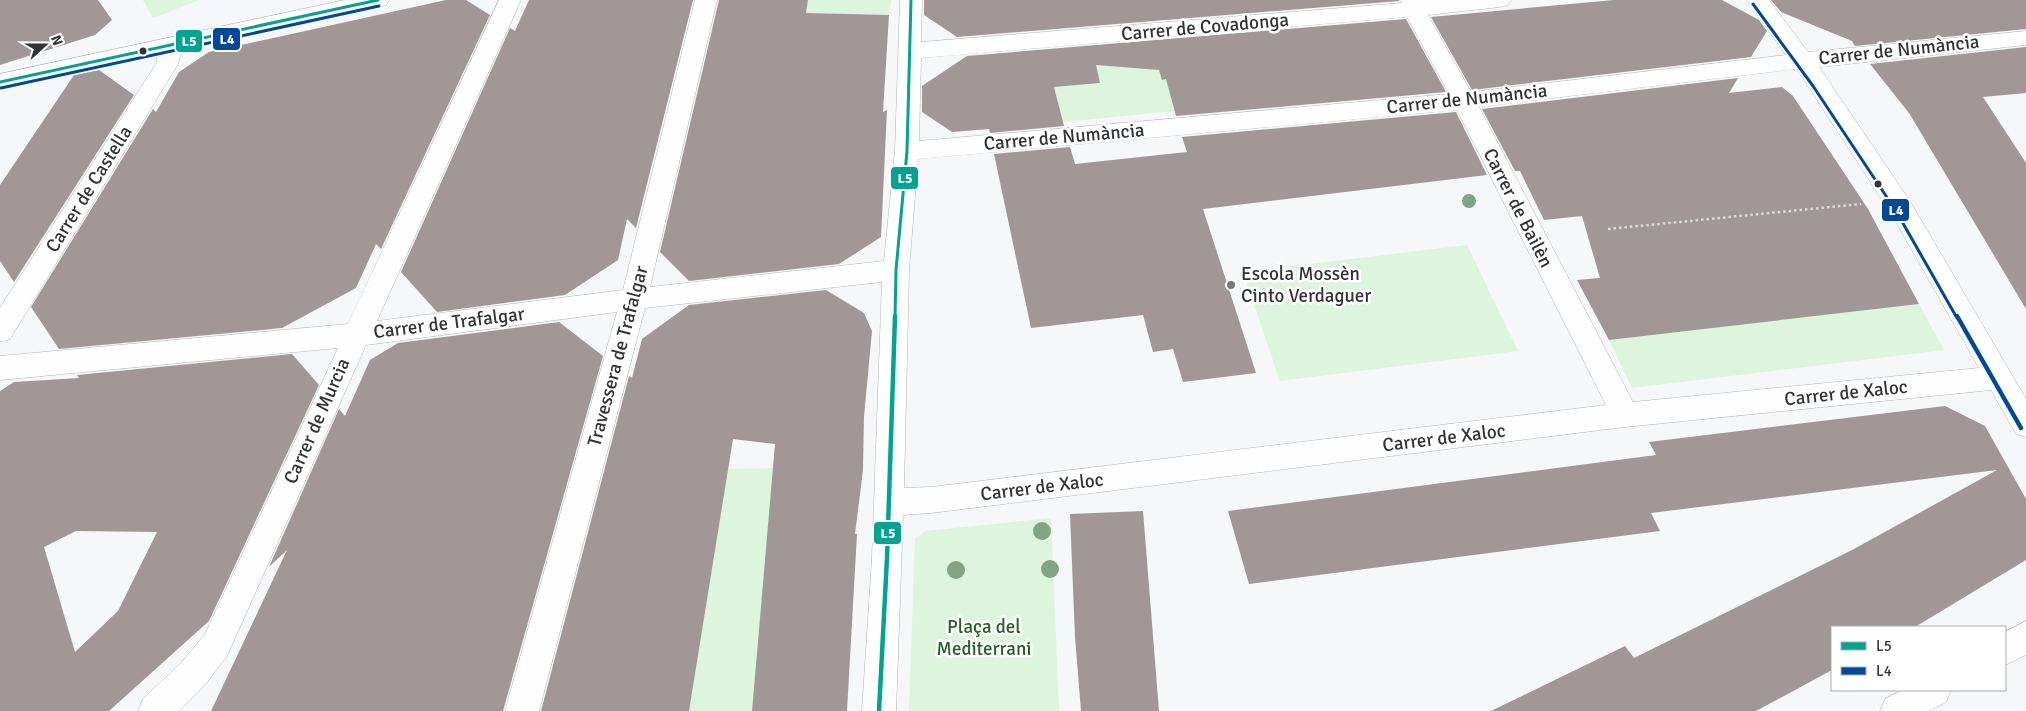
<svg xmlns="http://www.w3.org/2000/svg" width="2026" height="711" font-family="Signika,sans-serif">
	<rect width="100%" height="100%" fill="#f5f7f8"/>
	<path fill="#ddf4dd" d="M143 0H199L153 18Z
		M808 0H891L889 15 806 13Z
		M1092 50 1159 70 1166 79 1175 111 1063 122 1054 87 1100 83Z
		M1467 245 1518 351 1280 381 1243 272Z
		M1919 304 1944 350 1632 388 1609 340Z
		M782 468 752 711H689L728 469Z
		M1051 518 1059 711H909L915 539 925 531Z"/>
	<path fill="#a19797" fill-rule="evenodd" d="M0 0H98L112 20 95 35 0 65Z
		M446 0H466L490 15 381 249 376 244 356 288 282 328 59 349 31 307 153 109 156 112 179 72 209 52Z
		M529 0H693L636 228 627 219 618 260 565 295 437 312 401 272 510 28 515 31Z
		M719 0H808L806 13 889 15 883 112 887 110 881 237 839 264 689 281 660 252Z
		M924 0H1399V1L957 37 924 15Z
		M1614 0H1722L1759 20 1767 31 1751 57 1472 90 1431 17Z
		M1771 0H2026V29L1855 46 1852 41 1781 12Z
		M1406 19 1446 92 1176 116 1166 79 1162 80 1159 70 1096 65 1100 83 1054 87 1064 126 990 133 989 129 952 132 922 112V86L967 56Z
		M2026 47V93L1983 97 2026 163V309L1909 113 1870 64Z
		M99 70 134 95 14 282 0 261V185L74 75Z
		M1738 78 1729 93 1782 87 1793 96 1868 209 1919 304 1609 340 1577 280 1600 278 1582 216 1544 220 1520 171H1515L1482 109Z
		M1456 112 1487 175 1203 209 1256 373 1183 382 1173 349 1153 352 1143 315 1031 328 994 154 1070 147 1075 164 1187 152 1182 137Z
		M826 290 864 313 872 331 864 416 863 470 855 534H857L847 711H752L775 444 733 439 689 711H541L629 376 632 378 642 339 689 305Z
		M559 322 603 356 503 711H211L287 550 269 567 339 409 345 416 370 360 398 343Z
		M292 354 319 385 209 621 109 711H0V391L14 382 79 378 77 375ZM76 531 157 532 118 611 75 652 44 547Z
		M1945 406 1985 426 2026 499V560L1915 627H1832V670L1756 711H1491L1625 646 1634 658 1854 549 1997 470 1651 513 1660 531 1249 584 1228 511 1656 455 1649 442Z
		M1143 511 1159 711H1081L1075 637 1070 514Z"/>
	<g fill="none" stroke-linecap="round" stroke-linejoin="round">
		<defs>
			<path id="minor" d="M345 0H389L386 5 378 7 182 50 178 64 10 339 0 342V308L156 64 158 55 0 90V74Z
				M499 0H521L377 321 623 290 695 0H717L650 287 884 261 895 151 900 0H922L921 42 1402 3 1401 0H1511L1508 5 1500 7 1428 15 1471 92 1786 55 1747 0H1769L1808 52 2026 31V45L1819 67 1910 201 2026 399V437L2016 434 1991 390 1625 427 931 513 903 515 896 711H862L872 558 882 282 645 308 539 711H505L617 312 366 345 227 656 205 685 179 711H138L143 699 181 663 205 634 338 348 0 380V356L348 324ZM1407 17 1449 94 919 141 921 58ZM1797 69 1892 215 1979 368 1633 402 1479 107ZM1457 110 1606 405 931 487 904 488 909 270 918 159Z
				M2026 621V655L2005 665V632Z
				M1902 690H1951L1946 702 1929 711H1880L1885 699Z"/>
		</defs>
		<use href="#minor" stroke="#b2b4b4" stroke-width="1"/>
		<path stroke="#dcdcdc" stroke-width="2.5" stroke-dasharray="2.5 3" stroke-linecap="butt" d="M1608 229 1861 204"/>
		<use href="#minor" fill="#fefefe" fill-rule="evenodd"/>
		<defs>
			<path id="bus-1-far1" d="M0 82 378 0
				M895 318 896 270 907 151 911 0"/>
			<path id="bus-1" d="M879 711 887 558 895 316"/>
			<path id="bus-2-far1" d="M1753 4 1813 86 1896 211 1957 318
				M1 88 379 6"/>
			<path id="bus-2" d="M1957 316 2021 428"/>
		</defs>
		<use href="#bus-1-far1" stroke="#fff" stroke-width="6"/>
		<use href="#bus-1" stroke="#fff" stroke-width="8"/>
		<use href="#bus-2-far1" stroke="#fff" stroke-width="6"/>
		<use href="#bus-2" stroke="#fff" stroke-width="8"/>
		<use href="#bus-1-far1" stroke="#00a493" stroke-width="3"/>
		<use href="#bus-1" stroke="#00a493" stroke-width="4.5"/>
		<use href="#bus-2-far1" stroke="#00489a" stroke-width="3"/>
		<use href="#bus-2" stroke="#00489a" stroke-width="4.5"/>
	</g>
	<g fill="#83a484">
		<circle cx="1469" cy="201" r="7"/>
		<circle cx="1042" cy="531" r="9"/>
		<circle cx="1050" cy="569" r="9"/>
		<circle cx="956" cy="570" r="9"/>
	</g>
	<g fill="#323334" stroke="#fff" stroke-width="2">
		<circle cx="143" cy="51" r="4.5"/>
		<circle cx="1878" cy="184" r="4.5"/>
	</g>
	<circle fill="#767879" stroke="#fff" stroke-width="2" cx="1231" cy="285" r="5"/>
	<g text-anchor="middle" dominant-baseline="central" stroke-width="5" stroke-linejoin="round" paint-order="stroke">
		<g font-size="19" fill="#323334" stroke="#fff">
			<text transform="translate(1205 27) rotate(-5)">Carrer de Covadonga</text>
			<text transform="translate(1899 50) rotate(-6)">Carrer de Numància</text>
			<text transform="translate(1467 99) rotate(-6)">Carrer de Numància</text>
			<text transform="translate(1064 137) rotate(-5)">Carrer de Numància</text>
			<text transform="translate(89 189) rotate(-58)">Carrer de Castella</text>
			<text transform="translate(1518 208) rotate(63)">Carrer de Bailèn</text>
			<text transform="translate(449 323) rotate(-7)">Carrer de Trafalgar</text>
			<text transform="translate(618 356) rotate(-75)">Travessera de Trafalgar</text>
			<text transform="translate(1846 393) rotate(-6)">Carrer de Xaloc</text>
			<text transform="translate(317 421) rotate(-66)">Carrer de Murcia</text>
			<text transform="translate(1444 438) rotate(-7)">Carrer de Xaloc</text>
			<text transform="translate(1042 487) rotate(-7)">Carrer de Xaloc</text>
		</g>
		<g font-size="19" fill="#323334" stroke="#fff" text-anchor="start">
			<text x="1241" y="274">Escola Mossèn<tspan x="1241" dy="22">Cinto Verdaguer</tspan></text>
		</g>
		<g font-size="19" fill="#256026" stroke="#fff">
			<text x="984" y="627">Plaça del<tspan x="984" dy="22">Mediterrani</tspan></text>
		</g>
	</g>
	<g stroke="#fff" stroke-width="2">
		<rect x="212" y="27" width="29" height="24" rx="5" fill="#00489a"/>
		<rect x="175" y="29" width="28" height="24" rx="5" fill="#00a493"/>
		<rect x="890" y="166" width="29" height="24" rx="5" fill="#00a493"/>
		<rect x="1881" y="198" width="29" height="24" rx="5" fill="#00489a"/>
		<rect x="873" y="521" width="29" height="24" rx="5" fill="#00a493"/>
	</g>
	<g font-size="14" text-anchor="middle" font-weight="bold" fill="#fff">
		<text x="227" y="44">L4</text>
		<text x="189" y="46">L5</text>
		<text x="905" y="183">L5</text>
		<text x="1896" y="215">L4</text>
		<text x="888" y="538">L5</text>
	</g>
	<rect x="1831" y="626" width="175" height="65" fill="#ffffff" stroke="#adadae"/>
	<rect x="1841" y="642" width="25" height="8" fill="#00a493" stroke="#adadae"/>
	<text x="1876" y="651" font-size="15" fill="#323334">L5</text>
	<rect x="1841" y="667" width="25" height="8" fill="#00489a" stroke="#adadae"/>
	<text x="1876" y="676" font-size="15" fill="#323334">L4</text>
	<g transform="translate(45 45) rotate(69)" stroke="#ffffff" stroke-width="4" paint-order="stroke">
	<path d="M0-4L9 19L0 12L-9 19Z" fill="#323334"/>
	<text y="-8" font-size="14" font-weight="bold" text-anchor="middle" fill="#323334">N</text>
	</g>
</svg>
